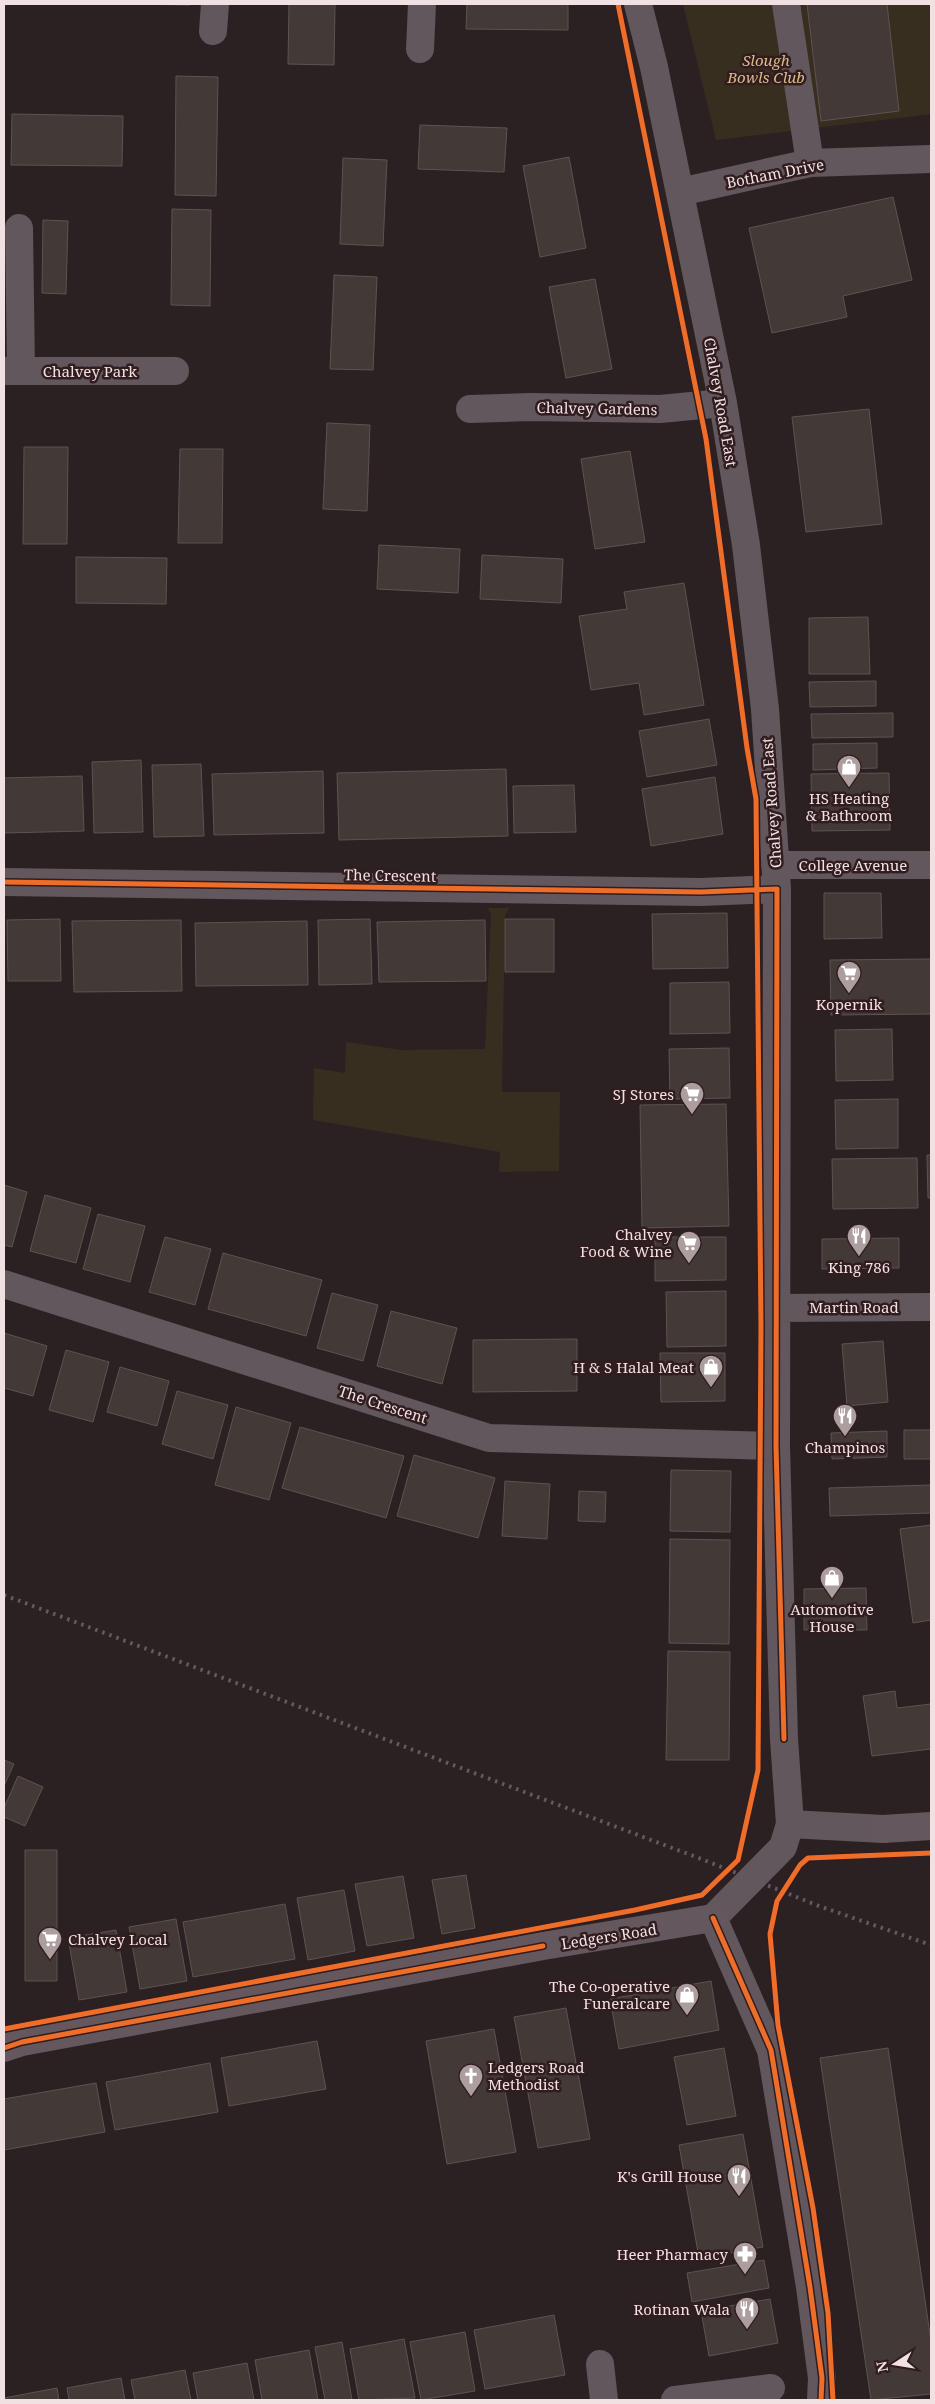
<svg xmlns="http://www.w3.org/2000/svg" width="935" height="2404" font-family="'Noto Serif',serif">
	<rect width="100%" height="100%" fill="#2c2122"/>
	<path fill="#382e1f" d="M683 4H931V114L716 140Z
		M488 908H509L505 915 502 1092H560L559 1171 499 1172 500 1152 313 1120 314 1068 345 1073 346 1042 401 1050 485 1049 491 915Z"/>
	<path fill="#433937" stroke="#5d5351" d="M133 4H190V5Z
		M289 4H335L334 65 288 64Z
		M467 4H568V30L466 29Z
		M807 4H887L899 111 821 121Z
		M176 76 218 77 216 196 175 195Z
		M12 114 123 116 122 166 11 165Z
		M420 125 507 128 504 172 418 169Z
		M569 157 586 248 540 257 523 166Z
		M343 158 387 160 383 246 340 244Z
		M893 197 912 280 843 296 847 317 772 333 749 228Z
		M172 209 211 210 210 306 171 305Z
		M43 220 68 221 66 294 42 293Z
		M334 275 377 277 373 370 330 369Z
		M595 279 612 369 566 378 549 287Z
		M869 409 882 524 806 532 792 417Z
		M327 423 370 425 367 511 323 509Z
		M24 447H68L67 544H23Z
		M180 449H223L222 543H178Z
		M630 451 645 542 595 549 581 459Z
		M379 545 460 549 458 593 377 589Z
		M482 555 563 559 561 603 480 599Z
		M76 557 167 558 166 604 76 603Z
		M684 583 704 705 644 715 639 683 591 690 579 616 627 609 624 592Z
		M868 617 870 674H809V618Z
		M876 681V706L810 707 809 682Z
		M893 713V737L812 738 811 714Z
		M709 719 717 765 647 777 639 731Z
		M877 743V768L813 770V744Z
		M141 760 143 832 94 833 92 762Z
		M201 764 204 836 154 837 152 765Z
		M506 769 508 836 339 840 337 773Z
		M323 771 324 833 214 835 212 774Z
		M889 773 890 830 812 831 811 774Z
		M82 776 84 831 4 833V778Z
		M715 777 723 834 651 846 642 789Z
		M574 785 576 832 514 833 513 786Z
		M824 893H881L882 938 824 939Z
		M727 913 728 968 653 969 652 914Z
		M60 919 61 981H8L7 920Z
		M370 919 372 984 319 985 318 920Z
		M505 919H554V972H505Z
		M181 920 182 991 74 992 72 921Z
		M485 920 486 981 379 982 377 922Z
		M307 921 308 985 196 986 195 923Z
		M931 959V1014L831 1015 830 960Z
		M729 982 730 1033 670 1034V983Z
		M892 1029 893 1080 836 1081 835 1030Z
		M729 1048 730 1098 670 1099 669 1049Z
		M898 1099V1148L836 1149 835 1100Z
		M726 1104 729 1226 642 1228 640 1105Z
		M927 1155H931V1198H928Z
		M917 1158 918 1208 833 1209 832 1159Z
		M4 1185 27 1192 12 1247 4 1245Z
		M45 1195 91 1208 76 1263 30 1251Z
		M98 1214 145 1226 130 1282 83 1269Z
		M165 1237 211 1249 195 1305 149 1292Z
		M655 1237H726V1280L655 1281Z
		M899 1238V1268L822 1269V1239Z
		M223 1253 322 1280 306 1336 208 1309Z
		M726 1291V1346L667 1347 666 1292Z
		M332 1293 378 1305 363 1361 317 1348Z
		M391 1311 457 1328 442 1384 377 1366Z
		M4 1333 47 1346 33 1396 4 1388Z
		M577 1339V1391L473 1392V1340Z
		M883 1341 888 1402 847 1406 842 1344Z
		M66 1350 109 1362 93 1422 49 1410Z
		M660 1353H725V1401L661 1402Z
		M120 1367 169 1381 157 1426 107 1412Z
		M177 1391 228 1405 213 1459 162 1444Z
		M236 1407 291 1423 269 1500 215 1485Z
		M300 1427 404 1456 386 1518 282 1488Z
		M904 1430H931V1459H904Z
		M887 1431V1457L832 1459 831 1433Z
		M414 1455 495 1478 478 1538 397 1516Z
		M671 1470 731 1471 730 1532 670 1531Z
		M505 1481 550 1484 547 1539 502 1536Z
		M931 1485V1513L830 1516 829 1488Z
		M579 1491 606 1492 605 1522 578 1521Z
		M931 1525V1620L913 1623 900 1529Z
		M670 1539 730 1540 729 1644 669 1643Z
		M866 1588 867 1630H804V1589Z
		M668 1651 730 1652 729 1760H666Z
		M895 1691 897 1708 931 1704V1749L872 1756 863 1696Z
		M4 1760 14 1764 4 1786Z
		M18 1776 43 1787 25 1826 4 1817V1808Z
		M25 1850H57V1981H25Z
		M466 1875 475 1928 442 1934 432 1880Z
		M403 1876 414 1938 367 1946 355 1884Z
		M344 1890 355 1951 308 1960 297 1898Z
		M285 1904 295 1959 193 1977 183 1922Z
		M176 1919 187 1981 140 1989 129 1927Z
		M116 1930 127 1992 79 2000 68 1938Z
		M711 1981 719 2030 619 2049 610 1999Z
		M566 2008 590 2139 538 2148 514 2017Z
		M494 2029 516 2152 447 2164 426 2041Z
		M317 2041 326 2089 229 2106 221 2058Z
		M724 2048 736 2116 687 2125 674 2057Z
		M888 2048 931 2341V2394L871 2400 820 2058Z
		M210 2063 218 2112 115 2130 106 2082Z
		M96 2083 105 2132 4 2150V2099Z
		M743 2134 763 2247 699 2258 679 2145Z
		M764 2260 769 2288 692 2302 687 2273Z
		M770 2299 778 2343 709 2356 701 2311Z
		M554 2315 565 2375 485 2389 474 2330Z
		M465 2332 475 2391 421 2400 410 2342Z
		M404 2339 415 2398 359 2400 350 2349Z
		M342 2342 352 2400H325L315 2347Z
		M309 2350 318 2400H262L255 2360Z
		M247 2363 254 2400H198L193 2373Z
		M185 2370 191 2400H135L131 2380Z
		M121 2378 125 2400H69L67 2388Z
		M57 2388 59 2400H4V2398Z"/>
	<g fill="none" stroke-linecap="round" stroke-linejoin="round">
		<path stroke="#62575d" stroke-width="28" d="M638 4 654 67 723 403 746 545 765 709 777 889 776 1446 784 1739 790 1824 783 1847 713 1918 771 2050 810 2287 822 2378 821 2400
			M786 4 810 163
			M213 31 215 4
			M420 49 422 4
			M680 192 810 163 931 159
			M19 228 21 371
			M4 371H175
			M470 409 530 407 660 409 723 403
			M775 865H931
			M4 882 701 892 777 889
			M4 1284 489 1438 776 1446
			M777 1308 931 1307
			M790 1824 883 1829
			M600 2364 604 2400
			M675 2400 771 2388"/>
		<path stroke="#64585e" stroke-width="28" d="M883 1829 931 1826
			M4 2048 22 2042 543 1946 713 1918"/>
		<path stroke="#63595e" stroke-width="4" stroke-dasharray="2.5 5" stroke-linecap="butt" d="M4 1595 704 1860 819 1906 931 1945"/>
		<defs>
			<path id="cycleway" d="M4 882 701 892 777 889 776 1446 784 1739
				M713 1918 771 2050 810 2287 822 2378 821 2400
				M4 2029 635 1910 702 1895 738 1860 758 1770 761 1327 756 799 747 748 706 439 618 4
				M4 2048 22 2042 543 1946
				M833 2400 828 2313 813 2208 778 2025 770 1934 777 1901 800 1865 808 1858 931 1853"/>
		</defs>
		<use href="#cycleway" stroke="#311c1f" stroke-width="8"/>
		<use href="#cycleway" stroke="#ee6e29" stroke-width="5"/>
	</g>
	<defs>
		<symbol id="shop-pin" viewBox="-11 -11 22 30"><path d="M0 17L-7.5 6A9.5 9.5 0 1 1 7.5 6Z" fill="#ac9e9f" stroke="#311c1f"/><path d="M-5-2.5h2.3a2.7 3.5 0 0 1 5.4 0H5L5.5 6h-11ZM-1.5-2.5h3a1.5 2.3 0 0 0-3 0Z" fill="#fff"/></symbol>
		<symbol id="supermarket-pin" viewBox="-11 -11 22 30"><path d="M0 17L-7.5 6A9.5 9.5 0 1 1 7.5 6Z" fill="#ac9e9f" stroke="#311c1f"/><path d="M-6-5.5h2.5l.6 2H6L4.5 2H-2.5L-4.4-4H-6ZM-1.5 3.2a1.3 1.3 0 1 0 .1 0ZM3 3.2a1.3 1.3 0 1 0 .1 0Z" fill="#fff"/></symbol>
		<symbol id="restaurant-pin" viewBox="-11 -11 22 30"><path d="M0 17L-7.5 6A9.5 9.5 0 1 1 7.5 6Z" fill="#ac9e9f" stroke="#311c1f"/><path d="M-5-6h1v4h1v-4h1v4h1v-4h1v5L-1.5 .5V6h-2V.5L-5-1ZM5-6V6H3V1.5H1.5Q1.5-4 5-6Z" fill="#fff"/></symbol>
		<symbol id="church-pin" viewBox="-11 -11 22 30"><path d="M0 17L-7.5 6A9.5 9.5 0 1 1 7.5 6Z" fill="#ac9e9f" stroke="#311c1f"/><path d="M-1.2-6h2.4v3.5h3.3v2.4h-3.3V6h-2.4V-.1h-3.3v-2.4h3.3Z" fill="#fff"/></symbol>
		<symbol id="pharmacy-pin" viewBox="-11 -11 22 30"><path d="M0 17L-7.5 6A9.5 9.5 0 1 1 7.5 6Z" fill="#ac9e9f" stroke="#311c1f"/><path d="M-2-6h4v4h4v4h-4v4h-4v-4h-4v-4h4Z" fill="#fff"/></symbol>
	</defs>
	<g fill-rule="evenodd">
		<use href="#shop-pin" x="835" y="753" width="28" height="38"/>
		<use href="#supermarket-pin" x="835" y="959" width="28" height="38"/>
		<use href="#supermarket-pin" x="678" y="1080" width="28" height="38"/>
		<use href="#restaurant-pin" x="845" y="1222" width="28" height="38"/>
		<use href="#supermarket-pin" x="675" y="1229" width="28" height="38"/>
		<use href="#shop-pin" x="697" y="1353" width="28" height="38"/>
		<use href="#restaurant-pin" x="831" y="1402" width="28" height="38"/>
		<use href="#shop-pin" x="818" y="1564" width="28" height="38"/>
		<use href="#supermarket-pin" x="36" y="1925" width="28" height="38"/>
		<use href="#shop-pin" x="673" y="1981" width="28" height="38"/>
		<use href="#church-pin" x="457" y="2062" width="28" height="38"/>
		<use href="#restaurant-pin" x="725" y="2162" width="28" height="38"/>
		<use href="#pharmacy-pin" x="731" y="2240" width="28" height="38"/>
		<use href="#restaurant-pin" x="733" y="2295" width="28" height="38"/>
	</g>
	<g text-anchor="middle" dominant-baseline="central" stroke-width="5" stroke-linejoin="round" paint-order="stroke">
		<g font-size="15" font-style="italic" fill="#dcbc8a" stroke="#311c1f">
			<text x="766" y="60">Slough<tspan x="766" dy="17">Bowls Club</tspan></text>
		</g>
		<g font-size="15" fill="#f1e1e3" stroke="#311c1f">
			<text transform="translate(775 173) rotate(-11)">Botham Drive</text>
			<text x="90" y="371">Chalvey Park</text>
			<text transform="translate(721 402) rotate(80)">Chalvey Road East</text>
			<text transform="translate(597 408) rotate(1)">Chalvey Gardens</text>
			<text transform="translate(771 803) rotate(-94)">Chalvey Road East</text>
			<text x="853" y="865">College Avenue</text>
			<text transform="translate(390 875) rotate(1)">The Crescent</text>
			<text x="854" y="1307">Martin Road</text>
			<text transform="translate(383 1404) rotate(18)">The Crescent</text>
			<text transform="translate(609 1936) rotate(-9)">Ledgers Road</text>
		</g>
		<g font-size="15" fill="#f1e1e3" stroke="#311c1f" text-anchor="end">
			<text x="849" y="798" text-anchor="middle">HS Heating<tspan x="849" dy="17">&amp; Bathroom</tspan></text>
			<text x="849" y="1004" text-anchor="middle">Kopernik</text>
			<text x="674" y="1094">SJ Stores</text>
			<text x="672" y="1234">Chalvey<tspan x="672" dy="17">Food &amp; Wine</tspan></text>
			<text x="859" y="1267" text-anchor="middle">King 786</text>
			<text x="694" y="1367">H &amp; S Halal Meat</text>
			<text x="845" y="1447" text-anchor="middle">Champinos</text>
			<text x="832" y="1609" text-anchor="middle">Automotive<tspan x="832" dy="17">House</tspan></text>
			<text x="68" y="1939" text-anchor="start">Chalvey Local</text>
			<text x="670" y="1986">The Co-operative<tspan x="670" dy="17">Funeralcare</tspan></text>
			<text x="488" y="2067" text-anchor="start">Ledgers Road<tspan x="488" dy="17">Methodist</tspan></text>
			<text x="722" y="2176">K's Grill House</text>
			<text x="728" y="2254">Heer Pharmacy</text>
			<text x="730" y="2309">Rotinan Wala</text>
		</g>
	</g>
	<rect width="935" height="2404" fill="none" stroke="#f1e1e3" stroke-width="10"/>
	<g transform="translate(895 2364) rotate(258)" stroke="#311c1f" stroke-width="4" paint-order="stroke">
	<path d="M0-4L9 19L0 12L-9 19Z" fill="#f1e1e3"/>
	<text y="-8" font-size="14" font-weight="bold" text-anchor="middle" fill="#f1e1e3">N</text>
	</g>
</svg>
